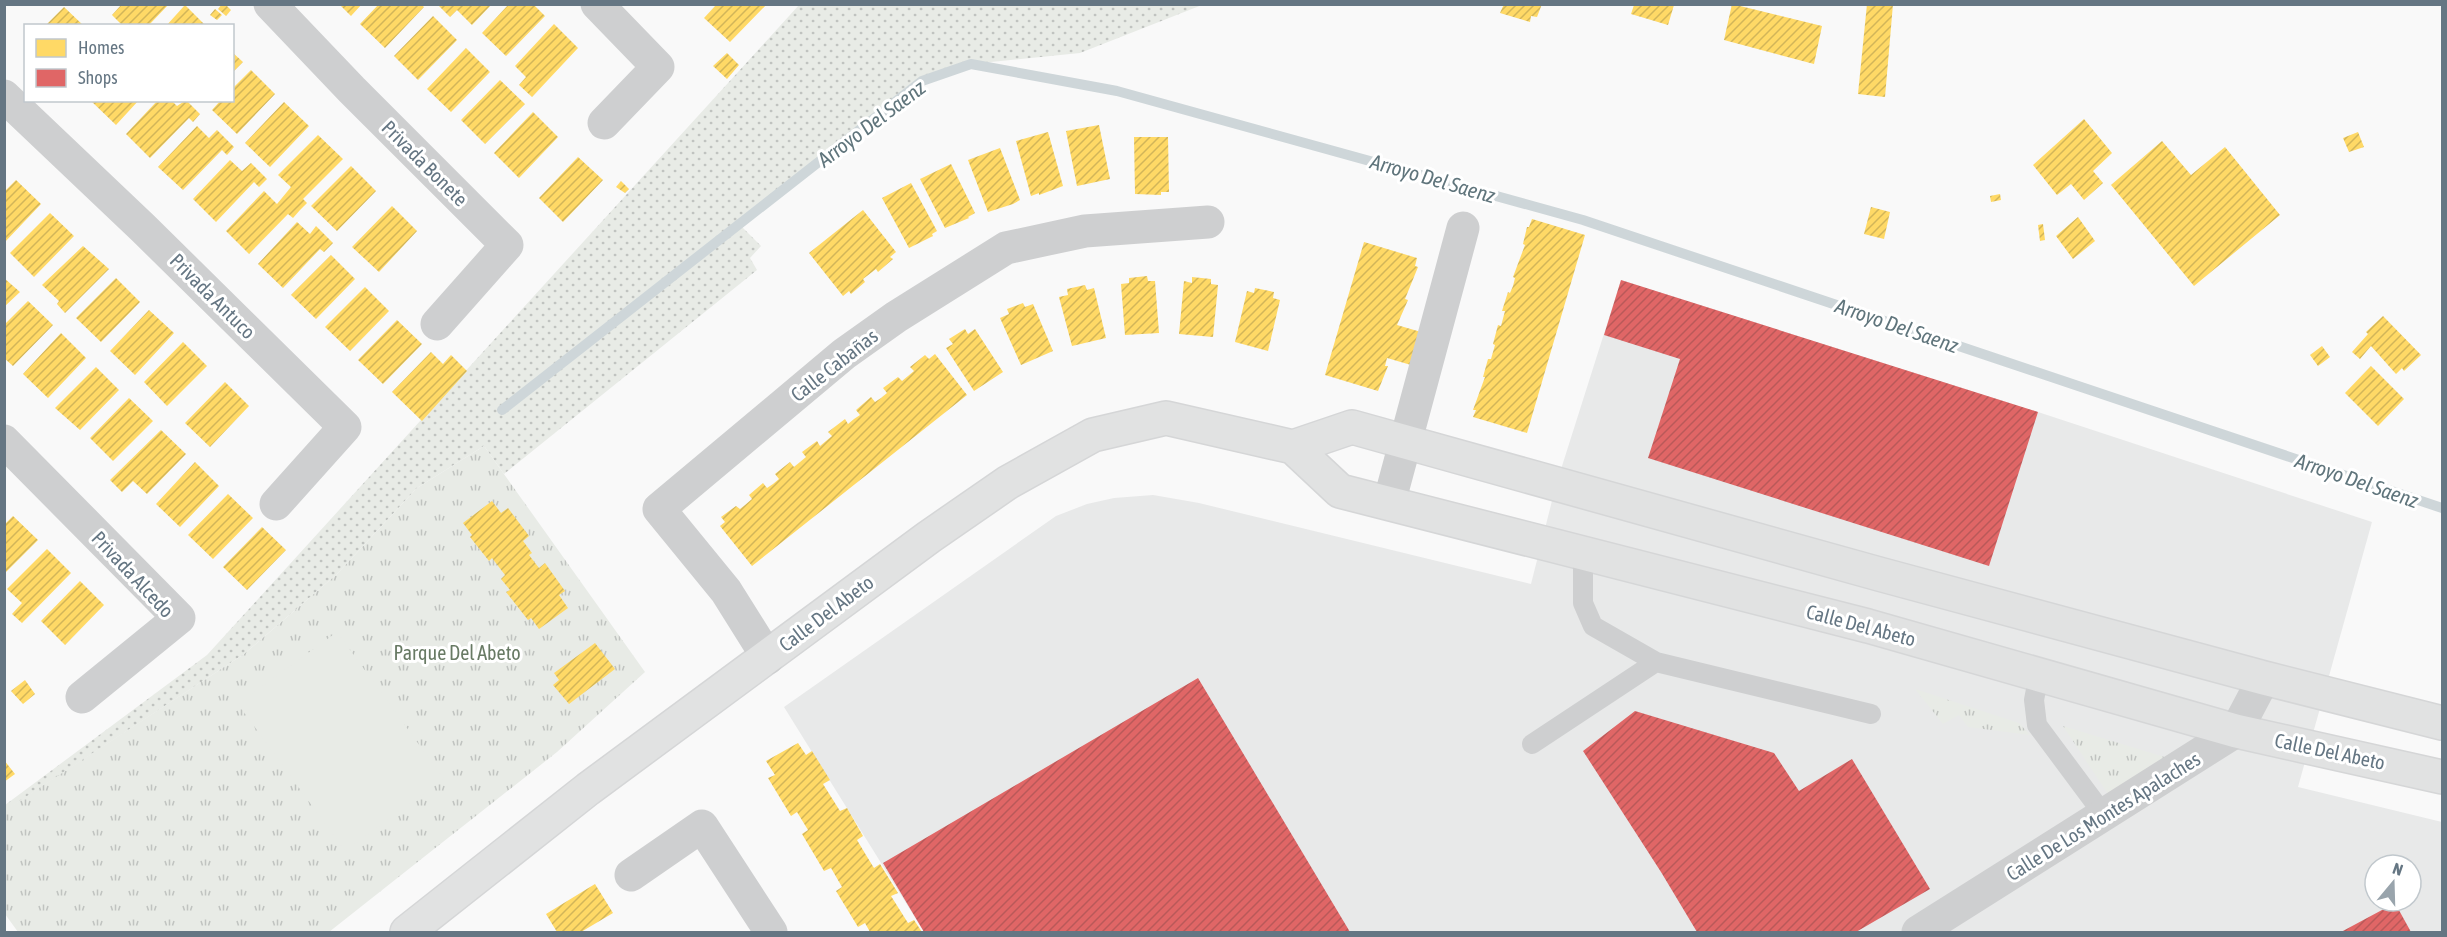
<svg xmlns="http://www.w3.org/2000/svg" width="2447" height="937" font-family="'Asap Condensed',sans-serif">
	<defs>
		<pattern id="grass-dots" width="8" height="8" patternUnits="userSpaceOnUse" patternTransform="scale(1.5)"><rect width="8" height="8" fill="#e8ebe6"/><path d="M2 2h.1M6 6h.1" fill="none" stroke="#c0c3c0" stroke-width="1.8" stroke-linecap="round"/></pattern>
		<pattern id="park-tufts" width="24" height="20" patternUnits="userSpaceOnUse" patternTransform="scale(1.5)"><rect width="24" height="20" fill="#e8ebe6"/><path d="M3 7l-1-3M5 7V3M7 7l1-3M15 17l-1-3M17 17v-4M19 17l1-3" fill="none" stroke="#c0c3c0"/></pattern>
		<pattern id="homes-hatch" width="6" height="6" patternUnits="userSpaceOnUse" patternTransform="scale(1.5)"><rect width="6" height="6" fill="#ffd966"/><path d="M-1 1l2-2M0 6l6-6M5 7l2-2" fill="none" stroke="#d2b559"/></pattern>
		<pattern id="shops-hatch" width="6" height="6" patternUnits="userSpaceOnUse" patternTransform="scale(1.5)"><rect width="6" height="6" fill="#e06666"/><path d="M-1 1l2-2M0 6l6-6M5 7l2-2" fill="none" stroke="#b95959"/></pattern>
	</defs>
	<rect width="100%" height="100%" fill="#f9f9f9"/>
	<path fill="#e8e9e9" fill-rule="evenodd" d="M1621 280 2038 412 2372 522 2298 787 2442 822V932H924L784 707 1056 516 1087 504 1114 498 1153 495 1199 503 1531 584 1556 485ZM2375 865H2411V901H2375Z"/>
	<path fill="url(#grass-dots)" d="M799 5H1202L1080 53 971 64 922 81 740 225 761 246 750 258 757 270 504 474 484 446 417 488 337 574 244 654 5 811V805L207 655Z"/>
	<path fill="url(#park-tufts)" d="M484 446 645 672 557 752 329 932H18L5 914 4 811 244 654 337 574 417 488Z
		M1915 689 2019 723 2030 735 1968 727 1959 715 1943 724Z
		M2063 726 2171 759 2108 794Z"/>
	<path fill="#e8ebe6" d="M337 632 444 779 345 851 238 704Z"/>
	<path fill="url(#homes-hatch)" d="M122 4H169L148 26H123L112 15Z
		M222 4H225L231 10 226 16 218 9Z
		M339 4H362L351 16Z
		M379 4H421L424 7 385 48 360 24Z
		M437 4H492L472 25 457 10 450 17Z
		M509 4H533L545 16 506 56 482 33Z
		M717 4H767L730 42 704 18Z
		M1504 4H1542L1537 17 1531 16 1530 22 1500 13Z
		M1732 4 1822 26 1814 64 1724 40Z
		M1867 4H1893L1885 97 1858 94Z
		M185 5 206 26H166Z
		M1634 5H1674L1668 25 1631 14Z
		M64 7 84 26H45Z
		M215 9 222 15 217 20 210 15Z
		M433 16 457 40 418 80 394 56Z
		M554 24 578 48 532 97 519 85 526 77 515 66Z
		M466 48 490 72 451 112 427 89Z
		M232 52 243 62 232 73Z
		M727 53 739 65 727 79 713 66Z
		M251 70 275 94 237 134 212 110 221 100H232V89Z
		M500 80 525 104 485 144 461 120Z
		M90 100H139L116 125Z
		M158 100H171L177 106 186 100 200 114 193 122 189 118 150 158 126 134Z
		M284 102 309 126 270 167 245 143Z
		M533 112 558 137 519 178 494 153Z
		M2084 119 2112 153 2093 171 2103 183 2084 200 2071 184 2057 195 2033 165Z
		M1099 125 1110 179 1077 186 1066 131Z
		M197 126 209 138 217 130 234 147 227 155 222 150 183 190 158 167Z
		M1048 132 1063 186 1039 195V193L1031 196 1016 141Z
		M2358 132 2364 147 2349 152 2343 138Z
		M318 135 343 159 303 199 307 203 300 210 293 218 288 214 249 254 226 231 264 191 277 204 291 187 278 175Z
		M1134 137H1168L1169 192H1161V195L1135 194Z
		M2162 141 2191 175 2225 147 2280 215 2194 286 2111 185Z
		M1000 148 1020 200 1013 204 988 212 968 160Z
		M578 157 603 180 563 222 539 198Z
		M230 160 242 171 251 163 267 179 259 187 254 182 216 222 193 199Z
		M951 164 975 213 968 217 969 218 945 228 920 179Z
		M351 166 376 191 337 231 311 206Z
		M16 180 41 204 4 243V192Z
		M621 181 629 189 625 193 616 187Z
		M911 183 937 231 932 234 933 236 909 248 882 198Z
		M2000 194 2001 200 1991 202 1990 196Z
		M392 206 417 231 379 272 352 247Z
		M1871 207 1890 212 1884 239 1864 234Z
		M863 210 896 252 890 257 893 259 878 272 876 269 863 279 865 282 851 294 849 291 843 296 809 253Z
		M50 213 74 236 34 277 10 253Z
		M2078 217 2095 241 2073 259 2056 236Z
		M1532 219 1585 235 1527 433 1473 417 1476 410H1473L1485 377H1483L1488 359H1491L1495 345 1493 344 1498 325 1501 326 1505 311H1502L1508 292 1510 293 1513 286 1515 278 1513 277 1525 245 1523 244 1527 227H1529Z
		M297 222 310 234 316 226 333 243 324 252 320 249 283 288 258 264Z
		M2043 224 2045 240 2040 241 2038 225Z
		M1364 242 1417 258 1415 266 1418 267 1405 299 1408 300 1397 325 1421 332 1411 365 1387 358 1385 366H1388L1378 391 1325 375Z
		M83 246 109 269 65 313 57 304 59 301 42 285Z
		M331 255 355 279 316 319 291 295Z
		M1147 276 1148 281H1155L1159 333 1125 335 1121 284 1129 283V278Z
		M1192 277 1211 279V284L1218 285 1213 337 1179 334 1184 281 1192 283Z
		M4 278 20 292 4 307Z
		M116 278 140 302 101 342 76 318Z
		M1085 285 1087 290 1094 288 1106 338 1072 346 1059 297 1068 295 1067 289Z
		M365 287 389 311 350 351 325 327Z
		M1255 288 1274 292 1273 298 1280 300 1268 351 1235 342 1247 291 1254 293Z
		M28 301 53 325 13 366 4 358V325Z
		M1023 303 1025 307 1033 304 1053 351 1021 365 1000 318 1009 314 1007 309Z
		M149 310 174 333 135 375 110 351Z
		M2383 316 2421 355 2404 371 2402 368 2396 374 2371 346 2360 359 2352 352 2368 334 2366 332Z
		M397 320 422 344 383 384 358 360Z
		M965 329 968 334 975 329 1003 372 974 391 946 348 953 344 949 339Z
		M61 333 86 358 48 398 23 374Z
		M183 342 207 366 167 406 144 382Z
		M2322 346 2330 357 2318 366 2310 355Z
		M431 352 443 364 451 355 467 371 422 421 392 392Z
		M935 354 967 395 752 566 720 526 725 522 721 517 736 506 740 509 745 505 752 499 749 495 763 483 767 488 773 484 779 479 775 474 790 462 794 467 806 457 802 452 817 441 820 446 832 436 828 432 845 419 848 424 854 419 860 415 856 410 871 397 875 402 881 398 887 393 883 388 898 377 902 381 914 371 910 367 925 355 929 359Z
		M2371 366 2404 399 2378 426 2345 393Z
		M96 367 119 390 80 430 55 408Z
		M225 382 249 406 210 447 185 423Z
		M129 398 153 421 113 461 90 438Z
		M161 430 186 454 147 494 133 481 122 492 110 480Z
		M195 462 219 486 180 527 156 504Z
		M228 494 253 518 213 559 188 535Z
		M492 501 501 513 508 508 529 536 523 541 532 553 529 555 539 568 545 563 565 591 559 595 568 608 539 629 531 618 528 620 506 592 510 590 501 579 505 575 492 558 489 561 470 537 472 535 463 523Z
		M13 516 38 540 4 574V525Z
		M262 527 286 550 247 590 223 567Z
		M47 549 71 573 22 623 12 614 22 603 7 589Z
		M80 581 104 605 65 645 41 621Z
		M595 643 615 669 569 704 553 685 559 680 554 673Z
		M25 680 35 694 23 704 11 691Z
		M798 743 806 755 812 751 830 780 823 784 840 811 847 808 863 836 857 840 866 855 874 868 880 864 898 893 891 896 908 923 914 920 922 932H870L865 923 858 927 836 891 842 887 831 868 824 871 802 834 808 830 797 812 791 816 768 778 775 775 766 761Z
		M4 760 15 774 4 782Z
		M595 884 613 913 581 932H557L546 914Z"/>
	<path fill="url(#shops-hatch)" d="M1621 280 2038 412 1989 566 1648 458 1680 359 1604 335Z
		M1198 678 1350 932H924L883 863Z
		M1635 711 1774 753 1799 791 1852 759 1930 889 1856 932H1697L1661 872 1583 751Z
		M2395 903 2411 932H2341Z"/>
	<g fill="none" stroke-linecap="round" stroke-linejoin="round">
		<path stroke="#ced6d9" stroke-width="10" d="M502 410 922 81 971 64 1117 91 1583 220 2442 508"/>
		<defs>
			<path id="primary" d="M1293 447 1352 427 1879 574 2264 678 2442 723
				M407 932 588 789 929 537 1007 483 1093 435 1166 418 1293 447 1340 491 1868 626 2236 731 2442 777"/>
		</defs>
		<use href="#primary" stroke="#d5d6d7" stroke-width="36"/>
		<path stroke="#cecfd0" stroke-width="20" d="M1583 552V603L1593 626 1656 662 1871 714
			M2039 674 2034 700 2037 725 2104 815
			M1532 744 1656 662"/>
		<path stroke="#cecfd0" stroke-width="33" d="M270 4 352 90 507 245 437 324
			M597 4 658 67 604 123
			M4 96 143 228 345 427 276 504
			M4 441 179 618 82 697
			M1389 503 1463 228
			M768 658 726 591 659 509 844 354 896 317 1006 248 1085 231 1208 222
			M631 875 702 826 771 932
			M1918 932 2236 731 2264 678"/>
		<use href="#primary" stroke="#e1e2e2" stroke-width="33"/>
	</g>
	<g text-anchor="middle" dominant-baseline="central" stroke-width="6" stroke-linejoin="round" paint-order="stroke">
		<g font-size="20" fill="#657683" stroke="#fff">
			<text transform="translate(425 163) rotate(45)">Privada Bonete</text>
			<text transform="translate(213 296) rotate(45)">Privada Antuco</text>
			<text transform="translate(834 365) rotate(-38)">Calle Cabañas</text>
			<text transform="translate(133 574) rotate(47)">Privada Alcedo</text>
			<text transform="translate(826 613) rotate(-37)">Calle Del Abeto</text>
			<text transform="translate(1861 625) rotate(15)">Calle Del Abeto</text>
			<text transform="translate(2330 751) rotate(12)">Calle Del Abeto</text>
			<text transform="translate(2103 816) rotate(-32)">Calle De Los Montes Apalaches</text>
		</g>
		<g font-size="20" fill="#687a64" stroke="#fff">
			<text x="457" y="652">Parque Del Abeto</text>
		</g>
		<g font-size="21" font-style="italic" fill="#60757c" stroke="#fff">
			<text transform="translate(871 123) rotate(-37)">Arroyo Del Saenz</text>
			<text transform="translate(1433 178) rotate(16)">Arroyo Del Saenz</text>
			<text transform="translate(1897 325) rotate(19)">Arroyo Del Saenz</text>
			<text transform="translate(2357 480) rotate(19)">Arroyo Del Saenz</text>
		</g>
	</g>
	<rect width="2447" height="937" fill="none" stroke="#657683" stroke-width="12"/>
	<rect x="24" y="24" width="210" height="78" fill="#ffffff" stroke="#c1c8cd" stroke-width="1.5"/>
	<rect x="36" y="39" width="30" height="18" fill="#ffd966" stroke="#c1c8cd" stroke-width="1.5"/>
	<text x="78" y="54" font-size="18" fill="#657683">Homes</text>
	<rect x="36" y="69" width="30" height="18" fill="#e06666" stroke="#c1c8cd" stroke-width="1.5"/>
	<text x="78" y="84" font-size="18" fill="#657683">Shops</text>
	<g transform="translate(2393 883) rotate(19)"><circle r="28" fill="#ffffff" stroke="#c1c8cd" stroke-width="1.5"/>
	<path d="M0-4.5L10 22L0 15L-10 22Z" fill="#99a4ac"/>
	<text y="-9" font-size="16" font-weight="bold" text-anchor="middle" fill="#657683">N</text>
	</g>
</svg>
